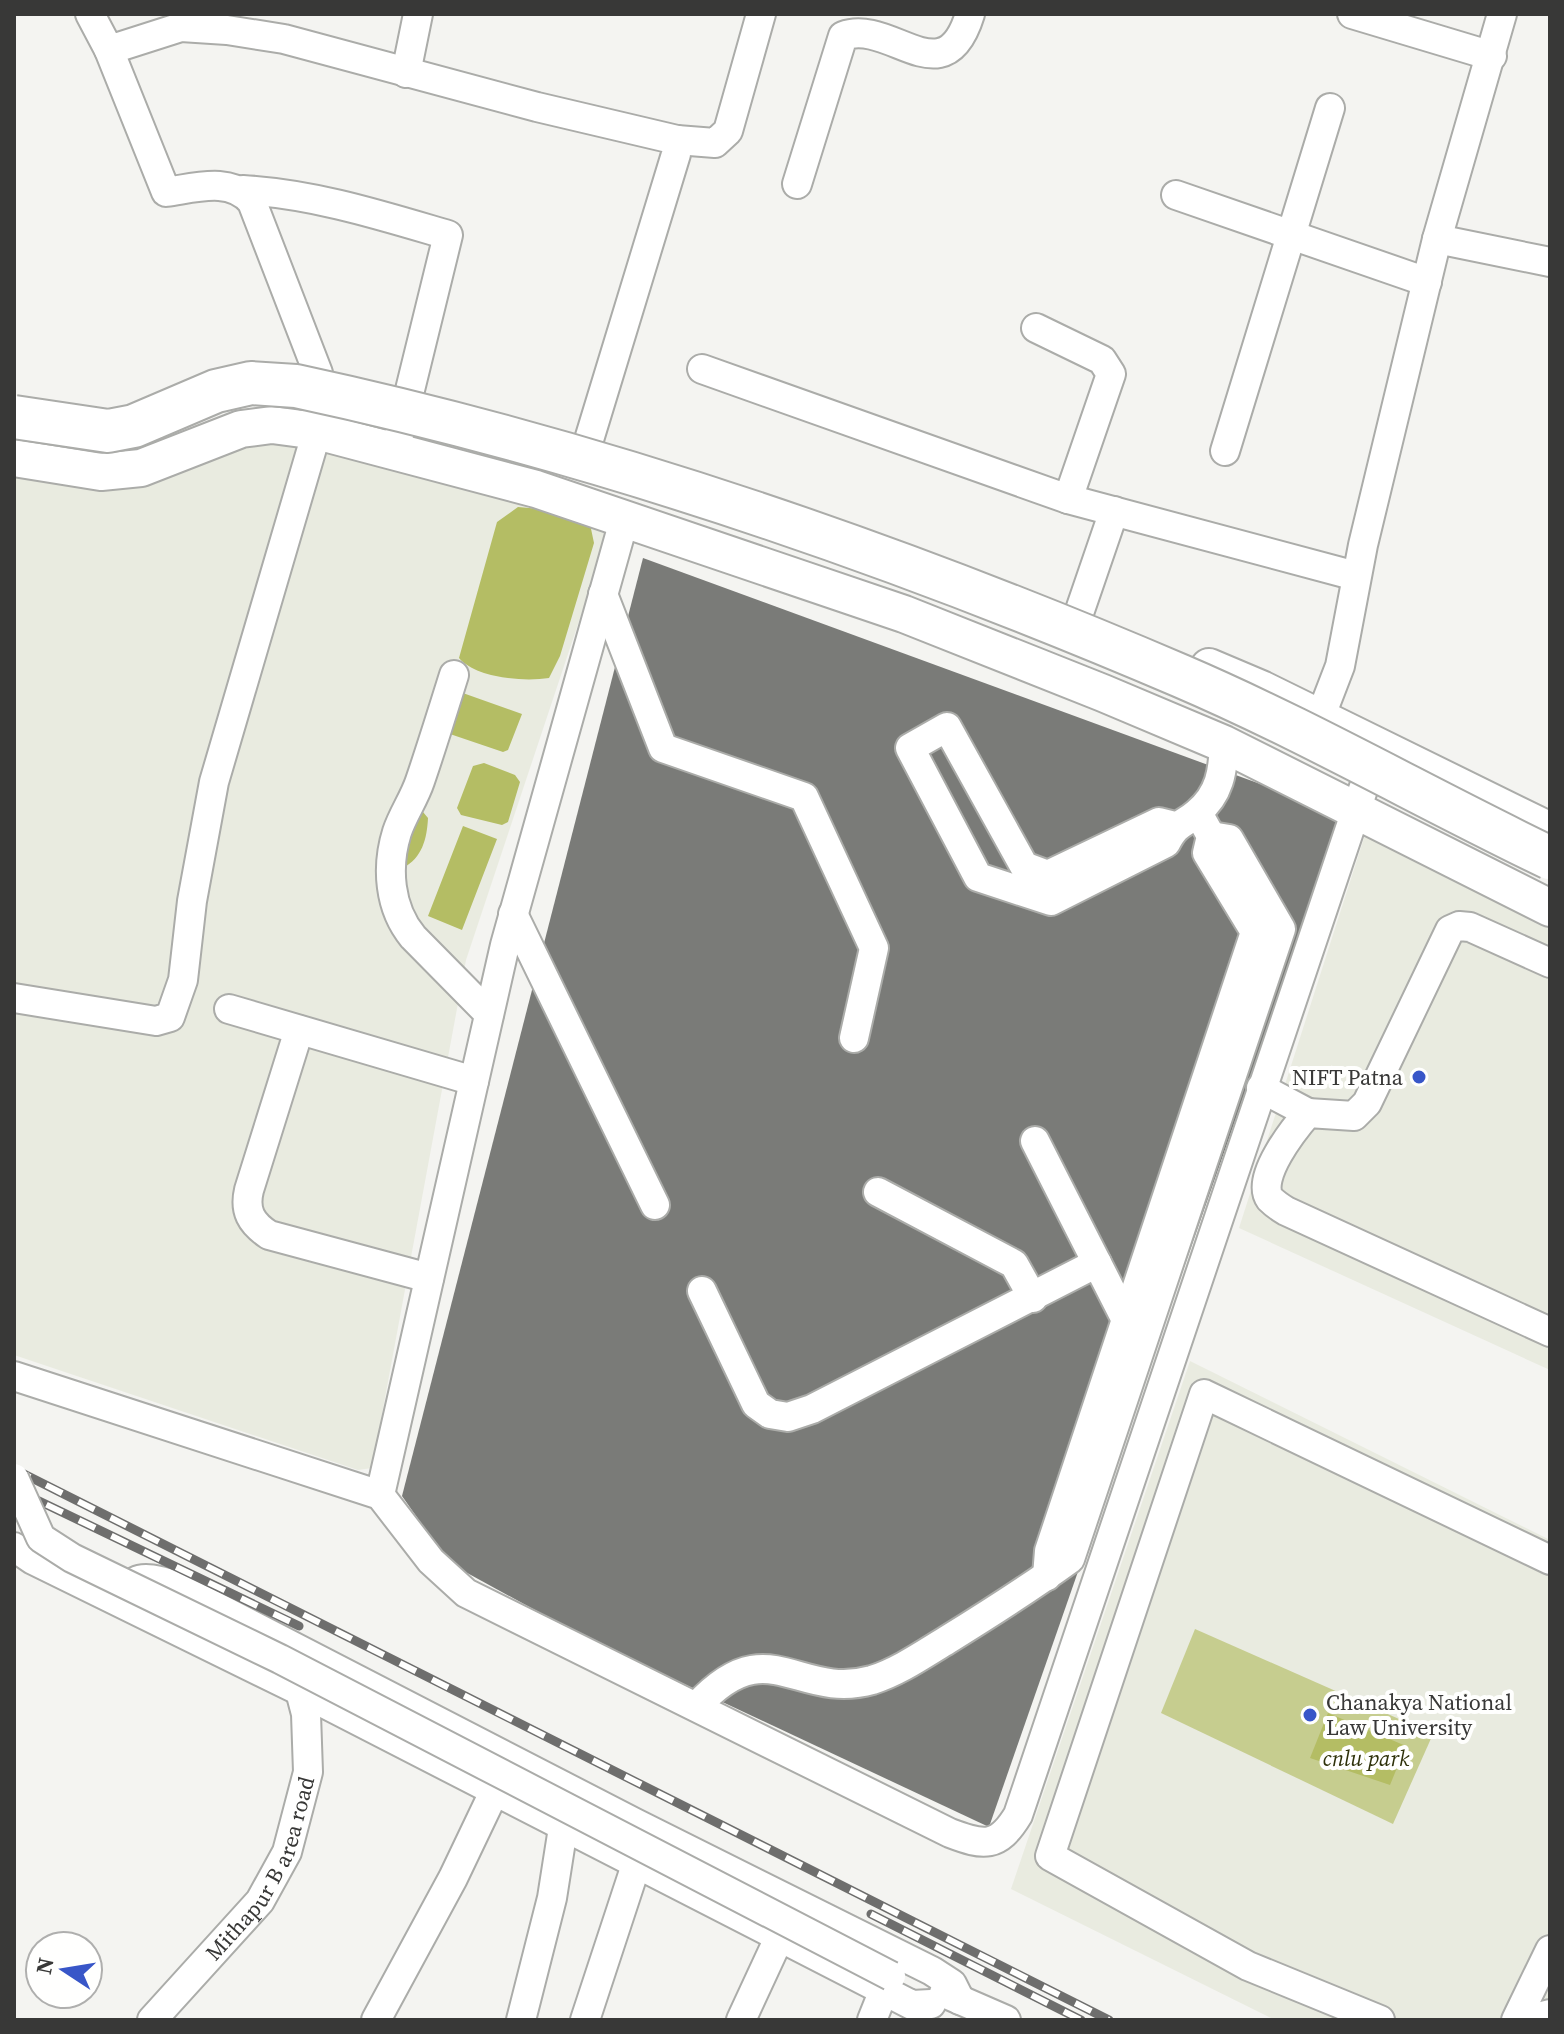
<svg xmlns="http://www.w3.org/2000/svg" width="1564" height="2034" font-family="'Source Serif 4',serif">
	<rect width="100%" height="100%" fill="#f4f4f1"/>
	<path fill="#e9ebe0" d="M249 432 613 519 466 960 372 1468 358 1470 14 1355V450L121 481Z
		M1365 835 1550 926V1370L1239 1228Z
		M1190 1361 1550 1540V2020H1275L1011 1889Z"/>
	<path fill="#c6cd8f" d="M1195 1629 1433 1734 1393 1824 1161 1713Z"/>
	<path fill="#b4bd64" d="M518 507 574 512 590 524 594 543 560 656 549 678C523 682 476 678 459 658L497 522Z
		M460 692 522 714 508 750 503 752 447 733Z
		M484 763 515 775 520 782 508 822 502 825 461 815 457 808 473 766Z
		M423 812 428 818C427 839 422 858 403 868L412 813Z
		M463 826 497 839 462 930 428 916Z
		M1328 1713 1406 1746 1390 1785 1310 1758Z"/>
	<path fill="#7a7b78" d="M643 558 1342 814 989 1827 586 1638 449 1563 402 1496Z"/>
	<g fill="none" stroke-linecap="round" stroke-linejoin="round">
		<defs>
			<g id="minor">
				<path d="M90 14 109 50 181 27 227 30 284 39 537 107 677 140 676 154 588 443"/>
				<path d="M1352 14 1492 56"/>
				<path d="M406 73 418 14"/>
				<path d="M677 140 715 143 728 131 761 14"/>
				<path d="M797 184 843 36C891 18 944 99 970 14"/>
				<path d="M243 190C314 194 380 215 448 235L395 451"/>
				<path d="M1176 195 1427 282"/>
				<path d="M1437 239 1550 262"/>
				<path d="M702 369 1068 499 1111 374 1102 360 1036 328"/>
				<path d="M1225 451 1330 108"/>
				<path d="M1068 499 1356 576"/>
				<path d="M603 594 663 748 804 797 874 948 854 1038"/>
				<path d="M1078 616 1114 511"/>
				<path d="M454 675C443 710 432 746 420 781 414 799 403 814 397 832 386 867 389 908 413 937L489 1014"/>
				<path d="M1320 718 1340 666 1363 545 1437 239 1502 14"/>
				<path d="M1175 826 1159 822 1048 875 1024 866 947 727 910 748 978 877 1051 901 1166 843C1177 822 1182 826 1197 813 1220 794 1223 771 1224 744"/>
				<path d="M513 914 655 1205"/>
				<path d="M1550 963 1470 927 1459 926 1450 930 1367 1103 1354 1116 1308 1113C1294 1129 1255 1178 1270 1199 1274 1203 1281 1208 1286 1211L1550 1332"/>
				<path d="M14 998 156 1021 170 1017 183 980 192 901 214 782 317 431 318 373 252 202C231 176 195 188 166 192L109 50"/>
				<path d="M229 1009 474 1081"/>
				<path d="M299 1030 249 1190C244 1211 251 1223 269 1235L429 1278"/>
				<path d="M1261 1088 1308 1113"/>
				<path d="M1035 1141 1128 1324 1136 1328"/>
				<path d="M878 1192 1014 1264 1033 1298"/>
				<path d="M702 1291 756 1404 770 1414 788 1417 812 1409 1097 1263"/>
				<path d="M14 1376 380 1495 431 1561 466 1593 950 1833C984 1846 998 1848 1018 1815L1376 751"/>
				<path d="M380 1495 505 945 625 517"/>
				<path d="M14 1547 33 1560 300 1691 912 2005 931 2004"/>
				<path d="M1047 1576 1049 1551 1255 932 1207 853 1211 836 1202 820"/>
				<path d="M117 1598C138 1574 143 1577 172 1584L635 1823 932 1971 952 1984 960 2000"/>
				<path d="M697 1706C768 1628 797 1701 872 1680 898 1672 924 1654 947 1640 989 1614 1030 1588 1070 1559L1281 929 1229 839 1211 836"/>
				<path d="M944 1993 1006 2020"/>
				<path id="s1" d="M152 2020 260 1901 287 1852 308 1772 306 1714 300 1691"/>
				<path d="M376 2020 453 1878 495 1790"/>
				<path d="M521 2020 552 1898 563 1828"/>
				<path d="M585 2020 636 1865"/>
				<path d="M741 2020 779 1938"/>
				<path d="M872 2020 884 1990"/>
				<path d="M1380 2020 1248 1966 1050 1856 1204 1394 1550 1560"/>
				<path d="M1516 2020 1550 1950"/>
				<path d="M1527 2020 1550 2014"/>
			</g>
			<path id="major" d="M14 458 101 472 141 468 241 429 272 425 317 431 536 489 904 614 1103 693 1224 744 1550 908
				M1209 667 1261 689 1550 831"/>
		</defs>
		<use href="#minor" stroke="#abaca9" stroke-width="32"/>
		<use href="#major" stroke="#abaca9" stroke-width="40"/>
		<use href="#minor" stroke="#fff" stroke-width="28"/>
		<use href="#major" stroke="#fff" stroke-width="36"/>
		<defs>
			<path id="rail" d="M14 1469 1109 2020
				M14 1489 299 1626
				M871 1914 1081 2020"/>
		</defs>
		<use href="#rail" stroke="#6e6e6d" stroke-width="9"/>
		<use href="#rail" stroke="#fffffe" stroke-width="6" stroke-dasharray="18" stroke-linecap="butt"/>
		<defs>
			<path id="minor-bridge" d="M14 1478 41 1538 72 1558 280 1659 891 1976"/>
			<path id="highway-bridge" d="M14 417 108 431 134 426 216 391 251 383 296 386C599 451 896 554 1181 676 1307 730 1427 799 1550 858"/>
		</defs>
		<use href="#minor-bridge" stroke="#abaca9" stroke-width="32" stroke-linecap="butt"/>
		<use href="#highway-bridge" stroke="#abaca9" stroke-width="46" stroke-linecap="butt"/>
		<use href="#minor-bridge" stroke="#fff" stroke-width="28"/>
		<use href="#highway-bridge" stroke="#fff" stroke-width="42"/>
	</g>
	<g fill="#3856c8" stroke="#fffffe" stroke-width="3">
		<circle cx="1419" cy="1077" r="8"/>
		<circle cx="1310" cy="1715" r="8"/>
	</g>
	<g text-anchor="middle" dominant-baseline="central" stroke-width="8" stroke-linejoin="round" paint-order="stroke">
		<g font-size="22" fill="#383837" stroke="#fffffe" text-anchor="end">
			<text x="1403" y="1077">NIFT Patna</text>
			<text x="1326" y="1702" text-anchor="start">Chanakya National<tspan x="1326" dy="25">Law University</tspan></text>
		</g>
		<g font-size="22" font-style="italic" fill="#2e310a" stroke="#fffffe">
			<text x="1366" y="1758">cnlu park</text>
		</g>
		<g font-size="22" fill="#383837" stroke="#fffffe">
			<text stroke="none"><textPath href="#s1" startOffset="190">Mithapur B area road</textPath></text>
		</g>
	</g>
	<rect width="1564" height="2034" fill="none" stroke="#383837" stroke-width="32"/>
	<g transform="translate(64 1970) rotate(282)"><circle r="38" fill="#fffffe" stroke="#afafae" stroke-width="2"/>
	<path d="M0-6L14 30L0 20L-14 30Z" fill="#3856c8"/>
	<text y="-12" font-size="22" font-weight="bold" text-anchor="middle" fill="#383837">N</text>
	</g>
</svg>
